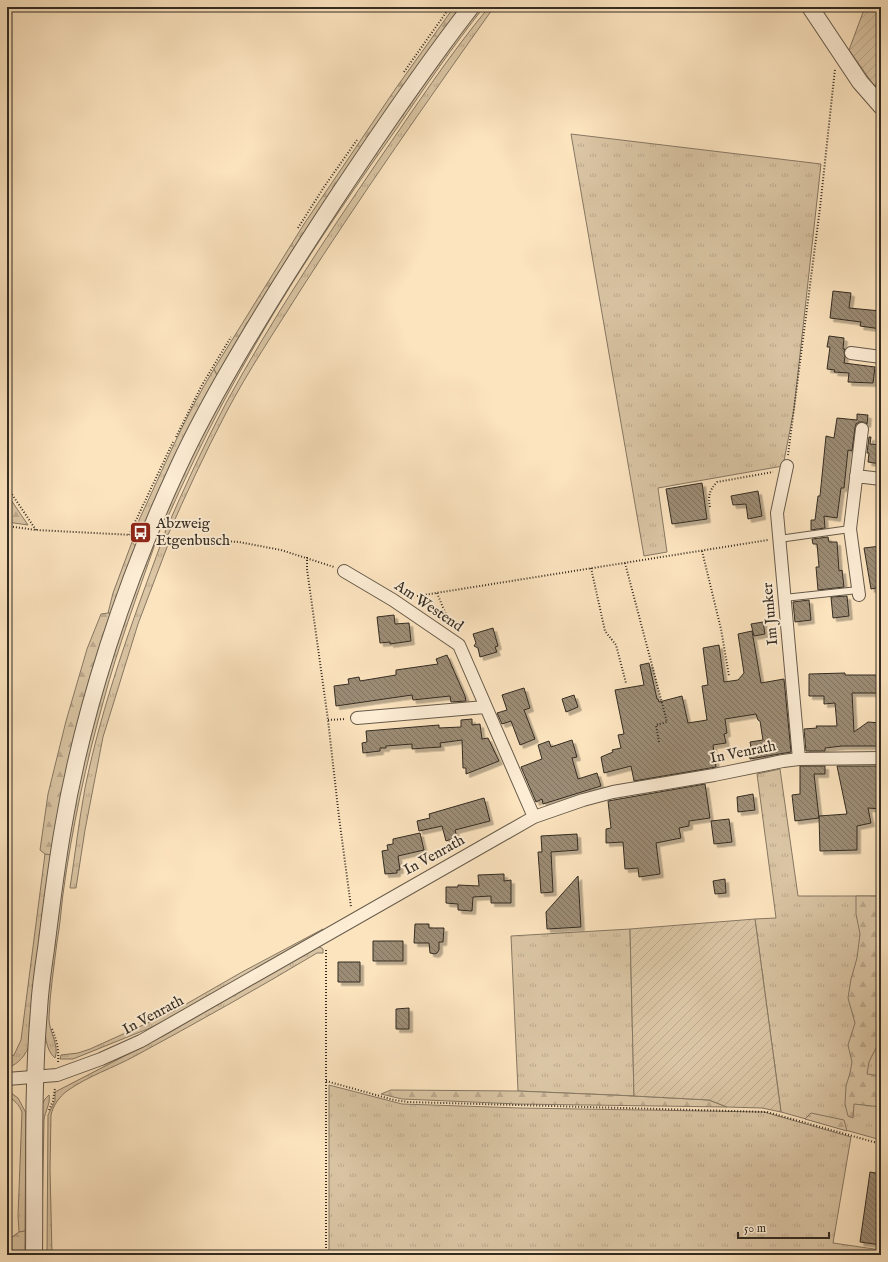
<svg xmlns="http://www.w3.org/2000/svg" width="888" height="1262" font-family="'IM FELL English',serif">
	<defs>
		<pattern id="grass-tufts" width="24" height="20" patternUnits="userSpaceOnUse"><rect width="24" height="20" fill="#dac5a4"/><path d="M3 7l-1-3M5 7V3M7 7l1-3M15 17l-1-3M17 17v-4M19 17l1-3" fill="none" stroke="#bca98d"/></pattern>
		<pattern id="forest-firs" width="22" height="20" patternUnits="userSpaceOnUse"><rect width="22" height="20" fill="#dac5a4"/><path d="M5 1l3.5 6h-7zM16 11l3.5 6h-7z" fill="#bca98d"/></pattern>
		<pattern id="garden-furrows" width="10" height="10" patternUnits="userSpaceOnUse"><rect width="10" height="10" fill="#dac5a4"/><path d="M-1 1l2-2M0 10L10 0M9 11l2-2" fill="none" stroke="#bca98d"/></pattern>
		<pattern id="building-back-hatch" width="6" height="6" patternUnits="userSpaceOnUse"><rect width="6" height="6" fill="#9c8c74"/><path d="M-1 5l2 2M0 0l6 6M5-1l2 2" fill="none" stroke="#80735f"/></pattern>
		<filter id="shadow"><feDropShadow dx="3.5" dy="3.5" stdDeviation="0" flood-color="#0004"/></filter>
	</defs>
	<rect width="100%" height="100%" fill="#fce4bf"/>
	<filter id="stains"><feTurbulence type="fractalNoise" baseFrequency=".005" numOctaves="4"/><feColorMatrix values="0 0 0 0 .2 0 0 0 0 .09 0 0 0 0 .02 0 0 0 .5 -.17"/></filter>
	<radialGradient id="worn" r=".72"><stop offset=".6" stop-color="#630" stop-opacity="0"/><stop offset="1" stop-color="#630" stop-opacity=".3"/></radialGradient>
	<path fill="url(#grass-tufts)" stroke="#877864" d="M479 7H484C453 46 425 87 397 128 340 208 284 291 237 377 209 427 185 478 162 530L159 523 184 470 239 366 338 207Z
		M489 7H494C428 100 362 194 300 291 275 331 248 371 226 413 205 453 186 494 168 535L165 534V532C184 488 204 445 226 403 272 319 325 239 378 161 414 109 449 55 489 7Z
		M571 134 821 164 794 409 783 466 658 488 667 552 644 556Z
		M214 369 218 377 143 527 140 530 138 529 139 520C163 469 185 416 214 369Z
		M162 541 169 542 138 624 103 737 85 830 76 888H70C75 854 79 821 85 788 102 704 132 622 162 541Z
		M132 542 136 547 113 614 108 613 113 593Z
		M155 544C137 596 118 647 104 699 86 763 72 828 63 894 61 910 60 926 57 942 54 967 50 992 49 1017 48 1030 60 1046 55 1058 36 1043 49 987 51 964 61 884 72 804 92 726 108 665 130 606 150 547Z
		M780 769 798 896H881V1140L781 1112 755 919 776 918 757 774Z
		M45 854 52 855 30 1043C26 1055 19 1064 7 1068V1058L14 1055 21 1040Z
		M323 929 324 931 185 1011 150 1028 73 1059H60L61 1055 78 1053 90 1049 174 1011 242 972Z
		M630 929 634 1096 518 1091 511 936Z
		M317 947H320L323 949V953H317C257 989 196 1023 135 1056 113 1068 88 1076 67 1091 59 1097 53 1106 51 1115L50 1169 52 1255H47L48 1115 55 1101V1092L167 1034Z
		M329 1085 402 1104 520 1108 764 1112 851 1137 833 1243 881 1250V1255H329Z
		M7 1090 18 1098 26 1113 25 1231 19 1232 18 1216 22 1112C19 1104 14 1100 7 1096Z
		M49 1095C51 1103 45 1111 44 1120L42 1226V1105L45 1099Z"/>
	<path fill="url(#forest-firs)" stroke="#877864" d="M454 7H462C411 79 358 150 310 223 277 273 248 325 218 377L214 369 304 224 396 88Z
		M7 494 28 525 7 522Z
		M108 613 113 614 52 855 45 854 40 850 48 794 66 721 87 649 101 614Z
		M856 896H881V1050L876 1048 869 1062 867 1074 881 1076V1107L854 1104 853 1118 848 1116 845 1104 846 1086 850 1073 852 1062 848 1045 855 1023 848 998 851 979 857 958 860 934 856 914Z
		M391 1090 518 1091 634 1096 709 1100 727 1107 518 1104 402 1099 381 1094Z
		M811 1113 844 1120 847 1131 805 1119Z
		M25 1231V1255H9V1239L19 1232Z"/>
	<path fill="url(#garden-furrows)" stroke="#877864" d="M865 7H881V70L875 87 849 50Z
		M755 919 781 1112 762 1108 727 1107 709 1100 634 1096 630 929Z"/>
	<path fill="url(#building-back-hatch)" stroke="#342c23" filter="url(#shadow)" d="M833 291 851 293 849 308 881 311V329L860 326 861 322 830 318Z
		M829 336 844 338 843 349H845L844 352 845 357 844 363 875 367 873 383 848 382 849 373 834 372 835 370 827 369 830 347H827Z
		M857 414 868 415 867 424 863 422H859L856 424 855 428 852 451 848 450 844 488H841L837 518 824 516 825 528 811 530V520H815L818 496H820L826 436 834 438 837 418 857 420Z
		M869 437H871L870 444 881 445V464L868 462 869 453H867Z
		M702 483 707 519 672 524 666 489Z
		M758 491 762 516 748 519 746 504 733 505 731 496Z
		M828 537 829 542H837L839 571 842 570 844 587 818 590 816 567H819L817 544H813L812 539Z
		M881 546V587L871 589 864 548Z
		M847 596 849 616 833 618 831 597Z
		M809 600 811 620 795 622 793 602Z
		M394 615 395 624 409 623 411 641 390 644V642L380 643 377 617Z
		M763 622 765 634 754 636 751 624Z
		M493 628 498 646 495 647 497 652 480 657 478 648 474 646 476 643 473 634Z
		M752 631 761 683 784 679 791 752 750 759 748 748 751 747 750 742 763 740 760 721 758 720 756 714 725 719 727 733 724 734 726 743 713 745 716 767 634 781 631 766 604 773 601 757 613 752 612 750 621 748 618 735 624 734 615 690 644 685 640 665 649 663 657 699H658L659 702 682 696 688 723 707 720 702 686 708 685 703 648 719 645 724 682 738 680 744 673 738 634Z
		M447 655 465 696 466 701 451 702 450 696 413 700 412 695 336 706 334 686 349 684 348 679 359 677 360 681 396 675V670L438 664 436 659Z
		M845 673V675H881V693H852L854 732 868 722 881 723V746H842L825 748V751H806L804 729 817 728 816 726H837L835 703 824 704V696H809V674Z
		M524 688 530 708 524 710 535 739 520 745 511 721 502 724 497 713 507 710 502 695Z
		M574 695 578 707 566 712 562 699Z
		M472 719V725L480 724 482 739 488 738 499 761 466 774V768H463L462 740 440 743 441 747 425 748 412 749V744L386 746V748H380V751L363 753 362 743 367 742 366 731 439 725V728L461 727V720Z
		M572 740 577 757 572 758 578 779 597 773 601 786 543 804 542 799 536 802 521 767 542 759 538 745 549 741 551 747Z
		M800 766H825V774H814L819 818 795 821 792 795 800 794Z
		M837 766H881V809L868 808 871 823 857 826V850L820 851 819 816 847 814Z
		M705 784 710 818 689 821V826L679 828 681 838 656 843 660 874 639 877 638 868 625 869 623 842 606 843V829L611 828 608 801Z
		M753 794 755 810 738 812 737 797Z
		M484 798 490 821 455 830 457 837 446 841 442 826 419 831 417 821 430 818 429 814Z
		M729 819 732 842 714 844 711 821Z
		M420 833 424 850 398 856 400 870H397V873L385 874 382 851 388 850 387 845 393 844V839Z
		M577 834 578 850 551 852 553 892 541 893 538 852H542L541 836Z
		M504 874V881L511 880V903H491V896L473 897 472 911 458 910V904L446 903V887H458V885L479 886 478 875Z
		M578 876 581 927 547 929 546 912Z
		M725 879 726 893 715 894 713 881Z
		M415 924H429V928H444L443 942H439V950L437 953 435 954 430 953 429 943H414Z
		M373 941H403V961H373Z
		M338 962H360V982H338Z
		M409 1008V1029H396V1009Z
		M870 1172 881 1174V1245L860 1242Z"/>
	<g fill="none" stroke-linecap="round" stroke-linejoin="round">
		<defs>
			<path id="service" d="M779 539 850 529
				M784 598 858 590"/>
			<path id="minor" d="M851 353 881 357
				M787 466 777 513 799 759
				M856 476 881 479
				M344 571 393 600 459 645 534 817
				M859 595 850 529 862 429
				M357 718 485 707
				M7 1079 57 1075 101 1059 141 1041 534 817 583 800 613 792 714 775 783 761 799 759 881 758"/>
			<path id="tertiary" d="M810 7 860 82 881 106
				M34 1255C35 1174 32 1091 39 1010 40 990 43 969 46 949 51 909 56 868 63 828 83 709 125 582 176 472 190 441 206 411 223 381 260 316 300 253 341 191 383 128 425 66 471 7"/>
		</defs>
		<use href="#service" stroke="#665a4a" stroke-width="8"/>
		<use href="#minor" stroke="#665a4a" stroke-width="14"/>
		<use href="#tertiary" stroke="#665a4a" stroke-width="18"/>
		<path stroke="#342c23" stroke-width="2" stroke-dasharray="1 2" stroke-linecap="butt" d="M404 72 450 7
			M298 228 324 187 357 140
			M176 437 202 385 231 337
			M788 455 820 208 835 69
			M7 487 36 530
			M710 507C708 496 709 491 717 482L773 472
			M7 526 36 530 133 535
			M129 535 173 442
			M162 537 239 542 281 550 334 567
			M702 551 721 629 729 676
			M307 557V569L328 720 339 817 351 907
			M625 563 667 722 656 725 659 742
			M591 568 605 631 616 645 626 683
			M437 593 450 624
			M411 597 768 540
			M328 720 346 719
			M326 950V1255
			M52 1029C57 1041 59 1050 58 1063
			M326 1081 394 1100 408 1102 767 1112 881 1144
			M49 1110 53 1101 55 1088"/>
		<use href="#service" stroke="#fdedd5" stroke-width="6"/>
		<use href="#minor" stroke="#fdedd5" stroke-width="12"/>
		<use href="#tertiary" stroke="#fdedd5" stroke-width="16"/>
	</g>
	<defs>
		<symbol id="bus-square" viewBox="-11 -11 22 22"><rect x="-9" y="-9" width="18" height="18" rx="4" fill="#8f2418" stroke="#fdedd5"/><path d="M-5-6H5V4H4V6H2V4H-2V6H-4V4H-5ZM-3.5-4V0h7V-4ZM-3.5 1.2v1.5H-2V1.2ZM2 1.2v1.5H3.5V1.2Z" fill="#fff"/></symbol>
	</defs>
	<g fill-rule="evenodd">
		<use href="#bus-square" x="128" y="520" width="25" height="25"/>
	</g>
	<g text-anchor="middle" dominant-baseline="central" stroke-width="4" stroke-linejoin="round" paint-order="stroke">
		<g font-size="15" fill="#342c23" stroke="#fdedd5" text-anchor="start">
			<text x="156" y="523">Abzweig<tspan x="156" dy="17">Etgenbusch</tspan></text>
		</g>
		<g font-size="15" fill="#342c23" stroke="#fdedd5">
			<text transform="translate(429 606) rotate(34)">Am Westend</text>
			<text transform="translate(770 614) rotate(-95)">Im Junker</text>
			<text transform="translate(743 752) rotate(-11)">In Venrath</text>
			<text transform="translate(434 855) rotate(-29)">In Venrath</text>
			<text transform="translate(153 1015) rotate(-28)">In Venrath</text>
		</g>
	</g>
	<rect width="888" height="1262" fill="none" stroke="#fce4bf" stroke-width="24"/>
	<rect x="8" y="8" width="872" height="1246" fill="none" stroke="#342c23" stroke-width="2"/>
	<rect x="12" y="12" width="864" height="1238" fill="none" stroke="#342c23"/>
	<path d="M738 1232v6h91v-6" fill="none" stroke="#342c23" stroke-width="2"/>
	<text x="744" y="1232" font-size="12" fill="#342c23" stroke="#fdedd5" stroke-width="3" paint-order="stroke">50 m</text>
	<rect width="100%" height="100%" filter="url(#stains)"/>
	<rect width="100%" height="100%" fill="url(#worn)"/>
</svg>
